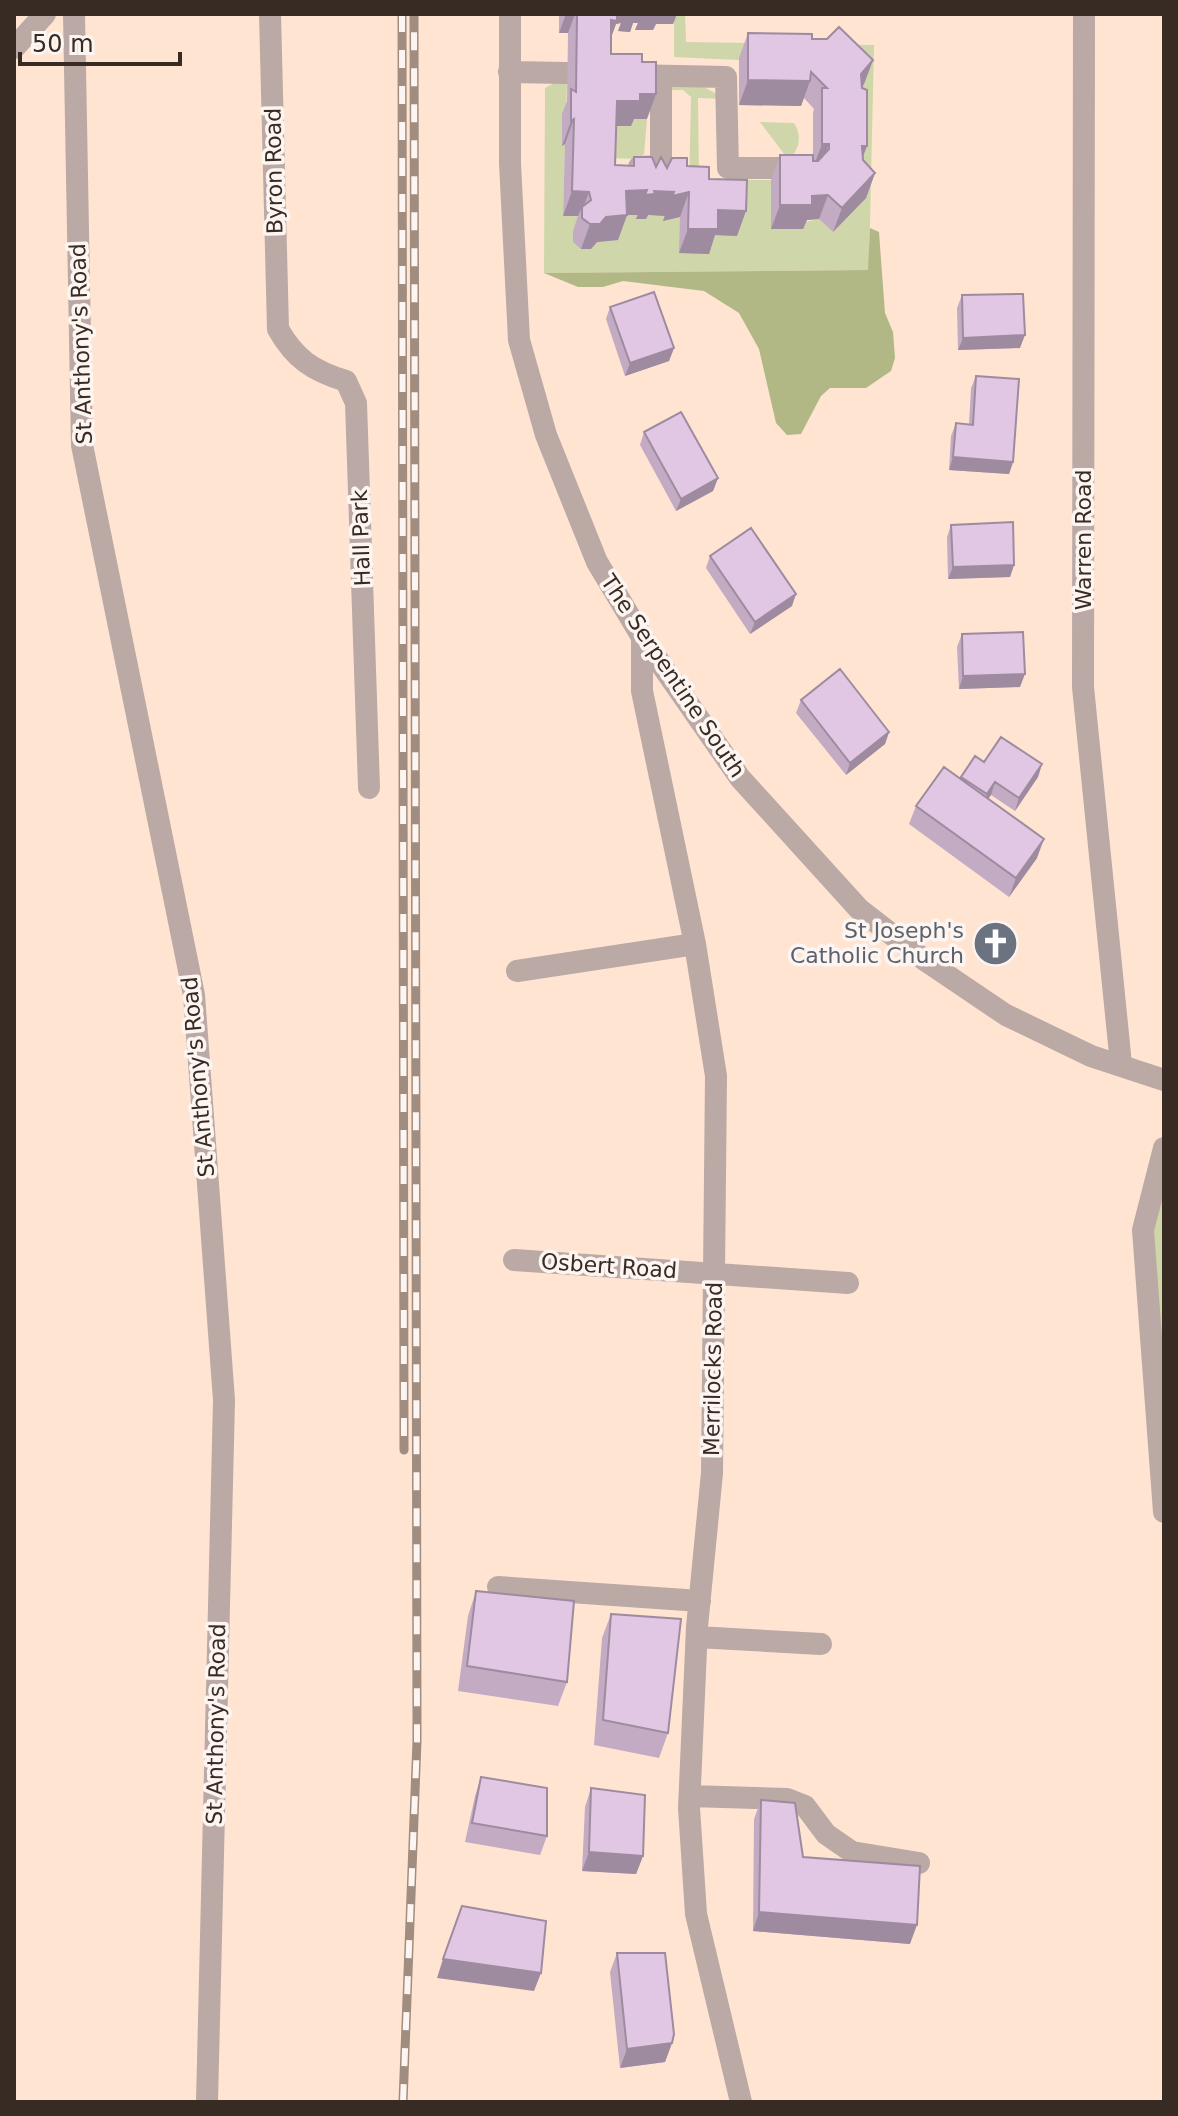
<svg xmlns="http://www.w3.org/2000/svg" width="1178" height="2116" font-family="'DejaVu Sans',sans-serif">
	<rect width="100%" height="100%" fill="#ffe4d2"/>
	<path fill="#cfd6aa" d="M674 14H685L686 42 874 45 869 270 544 273 545 88 554 83 567 82 563 215 580 216 581 249H591L617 215H638L637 219H646L645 215 665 216 664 221 680 217V253H709L689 191 691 97 683 90H671V85L702 86 726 99 698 98 699 180H771V229L819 219 833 232 858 115 739 60 674 57Z
		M631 119H647L644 154 637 159 607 158 608 126H631Z
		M760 122 794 123C802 135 800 151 788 159Z
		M1164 1148V1512L1143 1230Z"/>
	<path fill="#b1b885" d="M870 228 879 232 885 313 893 332 895 358 891 371 866 388H830L821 396 801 434 787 435 776 423 759 349 739 313 704 291 623 281 603 287H578L544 273 868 270Z"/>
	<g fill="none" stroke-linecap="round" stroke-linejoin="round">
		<path stroke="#baa9a4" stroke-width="22" d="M74 14 82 445 194 995 224 1400 207 2102
			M270 14 278 329C295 359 313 371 346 381L356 403 369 788
			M510 14V163L519 340 546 435 597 562 642 637 740 778 859 909 926 961 1006 1015 1091 1056 1164 1080
			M1084 14 1083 687 1121 1064
			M14 48 45 14
			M509 72 567 73
			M628 75 726 77 728 168H803
			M639 167 661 166V76
			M642 637V691L695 944 716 1076 712 1473 697 1627 689 1808 696 1914 741 2102
			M517 971 695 944
			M1164 1148 1143 1230 1164 1512
			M514 1260 848 1283
			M498 1587 700 1601
			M697 1637 821 1644
			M690 1796 787 1799 805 1806 826 1834 852 1852 919 1863"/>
		<defs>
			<path id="rail" d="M402 14 404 1450
				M403 2102 417 1741 414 14"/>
		</defs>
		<use href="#rail" stroke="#a18d7f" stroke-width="9"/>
		<use href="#rail" stroke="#fcf5f1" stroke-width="6" stroke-dasharray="18" stroke-linecap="butt"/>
	</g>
	<path fill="#c2abc3" d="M559 14H677L673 24H656L653 30H635L638 23H633L630 32 618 31 621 23 616 24 611 38V54L647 119H634L631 126H616L615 165 631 166 634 157 656 167 687 166 709 179 737 236 715 235 709 254 679 253 680 217 663 221 665 216 648 215 646 219H636L638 215H627L618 240 597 242 591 249H581L573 242V231L578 216H563L565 144 562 146V114L567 101 568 33H559Z
		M748 33 812 39 873 60 864 84 862 88 863 159 875 173 866 198 833 232 819 219 807 220 803 229H771V180L780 155 813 160V113L814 109 804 98 801 106 739 105V58Z
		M962 295 1020 348 958 350 957 308Z
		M610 307 674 348 669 361 625 376 606 319Z
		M976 376 1013 462 1009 474 949 470 951 436 956 423 969 424 971 388Z
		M644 432 718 478 713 491 676 511 640 445Z
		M951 525 1014 565 1010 577 948 579 947 537Z
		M710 556 792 606 750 634 706 568Z
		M962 634 1020 687 959 689 957 647Z
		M801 700 889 732 885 744 846 775 796 713Z
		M984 762 1042 764 1038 777 1015 811 991 795 988 799 1037 858 1009 897 909 824 916 806Z
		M476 1591 567 1682 558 1706 458 1691 468 1616Z
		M611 1614 668 1733 659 1758 594 1745 602 1638Z
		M481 1777 547 1836 540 1855 465 1842 475 1796Z
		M591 1788 643 1856 636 1874 582 1871 585 1807Z
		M761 1800 803 1857 910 1944 753 1931 754 1819Z
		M617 1953 672 2043 665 2062 620 2068 610 1972Z"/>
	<path fill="#9e8b9f" d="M566 14H575L568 33H559Z
		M612 14H677L673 24H656L653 30H635L638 23H633L630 32 618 31 621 23 616 24 608 45Z
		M873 60 864 84 852 99 861 74Z
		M748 80 810 81 801 106 739 105Z
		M640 94H656L647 119H634L631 126H608L617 101Z
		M574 119 565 144 562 146 571 121Z
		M822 144H829L820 168H813Z
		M862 146H867L858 170Z
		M875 173 866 198 833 232 842 208Z
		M647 190 638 215H617L626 191Z
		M572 191 589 192 582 211V207L578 216H563Z
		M654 191 674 192 665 216 648 215 646 219H636L645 195Z
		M689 192 680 217 663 221 672 196Z
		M828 195 819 219 807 220 803 229H771L780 205 812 196Z
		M718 210 746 211 737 236 715 235 709 254 679 253 688 229Z
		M627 215 618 240 597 242 591 249H581L590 224 606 217Z
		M1025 335 1020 348 958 350 963 338Z
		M674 348 669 361 625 376 630 363Z
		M953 457 1013 462 1009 474 949 470Z
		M718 478 713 491 676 511 681 499Z
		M1014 565 1010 577 948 579 953 567Z
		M796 594 792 606 750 634 755 622Z
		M1025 674 1020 687 959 689 963 676Z
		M889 732 885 744 846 775 850 763Z
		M1042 764 1038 777 1015 811 1019 798Z
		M995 782 991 795 982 807 987 794Z
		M1044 839 1037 858 1009 897 1016 878Z
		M589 1852 643 1856 636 1874 582 1871Z
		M759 1912 917 1925 910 1944 753 1931Z
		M443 1959 541 1973 534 1991 437 1978Z
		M672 2043 665 2062 620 2068 627 2049Z"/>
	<path fill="#e1c7e3" stroke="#9e8b9f" stroke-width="2" d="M577 14H617V21L611 20V54H642V62H656V94H640V101H617L615 165 634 166V157H652L656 167 661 157 667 168 672 158H687V166L709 167V179L747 180 746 211 718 210V229H688L689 192 672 196 674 192 654 191 655 194 645 195 647 190 626 191 627 215 606 217 600 224H590L582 218V207L591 200 589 192 572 191 574 119 571 121V89L576 92Z
		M839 27 873 60 861 74 862 88 867 90V146H862L863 160 875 173 842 208 828 195 812 196V205H780V155H813V161H818L829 149V144H822V88H827L811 72 810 81 748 80V33L812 34V39H827Z
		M654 292 674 348 630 363 610 307Z
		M1023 294 1025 335 963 338 962 295Z
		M976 376 1019 379 1013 462 953 457 956 423 973 425Z
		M681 412 718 478 681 499 644 432Z
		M1013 522 1014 565 953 567 951 525Z
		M751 528 796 594 755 622 710 556Z
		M1023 632 1025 674 963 676 962 634Z
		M840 669 889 732 850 763 801 700Z
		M1001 737 1042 764 1019 798 995 782 987 794 961 777 975 756 984 762Z
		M944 767 1044 839 1016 878 916 806Z
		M476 1591 574 1601 567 1682 467 1666Z
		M611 1614 681 1619 668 1733 603 1720Z
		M481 1777 547 1788V1836L472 1823Z
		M591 1788 645 1795 643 1856 589 1852Z
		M761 1800 795 1803 803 1857 920 1866 917 1925 759 1912Z
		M462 1906 546 1921 541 1973 443 1959Z
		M617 1953H665L674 2034 672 2043 627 2049Z"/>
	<defs>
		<symbol id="church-disc" viewBox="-11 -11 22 22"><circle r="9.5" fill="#6b7280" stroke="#fcf5f1"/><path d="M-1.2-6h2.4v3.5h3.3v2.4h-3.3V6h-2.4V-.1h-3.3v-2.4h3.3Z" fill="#fff"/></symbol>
	</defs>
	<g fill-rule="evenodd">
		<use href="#church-disc" x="970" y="918" width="51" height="51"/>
	</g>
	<g text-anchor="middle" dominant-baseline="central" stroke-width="7" stroke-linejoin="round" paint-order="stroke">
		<g font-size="22" fill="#382b23" stroke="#fcf5f1">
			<text transform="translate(274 171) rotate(-91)">Byron Road</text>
			<text transform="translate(81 344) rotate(-92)">St Anthony's Road</text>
			<text transform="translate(361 538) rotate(-92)">Hall Park</text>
			<text transform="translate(1083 540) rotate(-90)">Warren Road</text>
			<text transform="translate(673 676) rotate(56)">The Serpentine South</text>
			<text transform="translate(198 1077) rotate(-95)">St Anthony's Road</text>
			<text transform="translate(609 1266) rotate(4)">Osbert Road</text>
			<text transform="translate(713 1369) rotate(-89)">Merrilocks Road</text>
			<text transform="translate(216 1724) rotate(-89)">St Anthony's Road</text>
		</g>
		<g font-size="22" fill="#5b616d" stroke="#fcf5f1" text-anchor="end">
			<text x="964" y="930">St Joseph's<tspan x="964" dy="25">Catholic Church</tspan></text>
		</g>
	</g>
	<rect width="1178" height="2116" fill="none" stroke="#382b23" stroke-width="32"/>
	<path d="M20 52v12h160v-12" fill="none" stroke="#382b23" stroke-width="4"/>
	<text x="32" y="52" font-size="24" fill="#382b23" stroke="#fcf5f1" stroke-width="6" paint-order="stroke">50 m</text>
</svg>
